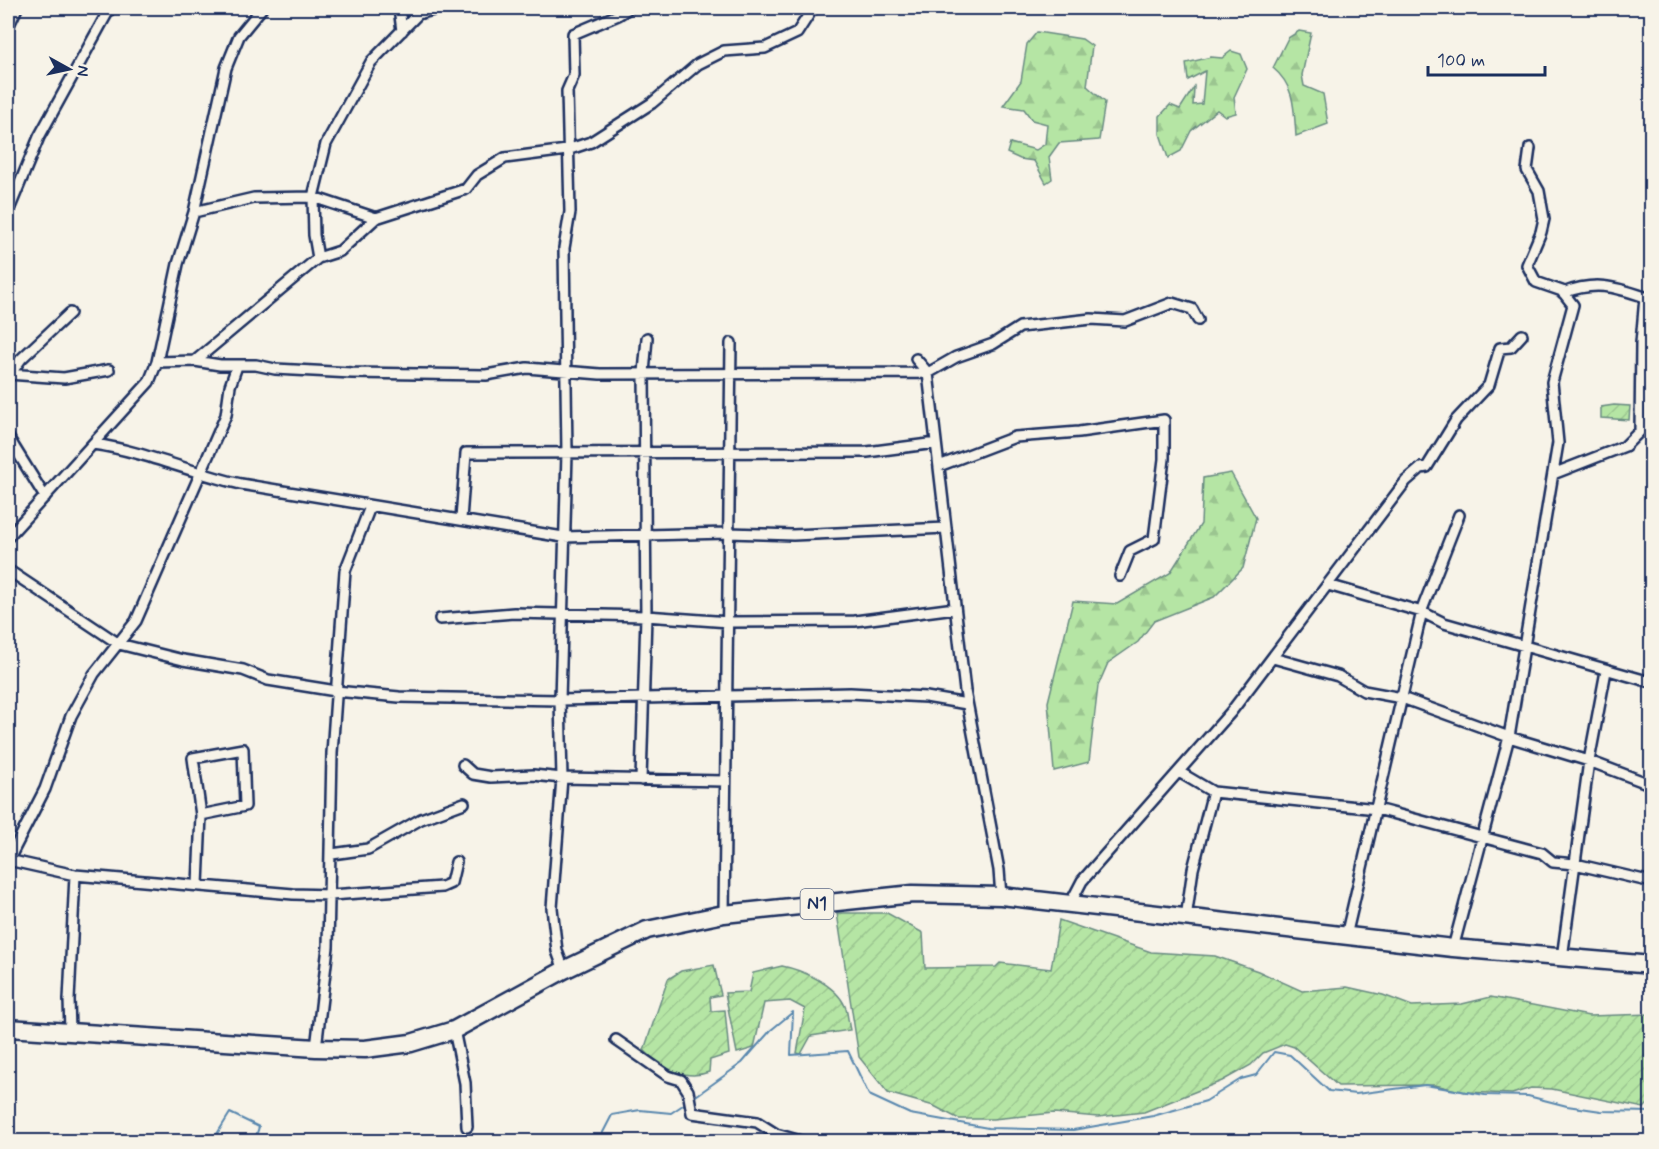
<svg xmlns="http://www.w3.org/2000/svg" width="1659" height="1149" font-family="Mynerve,sans-serif">
	<defs>
		<pattern id="forest-firs" width="22" height="20" patternUnits="userSpaceOnUse" patternTransform="scale(1.5)"><rect width="22" height="20" fill="#b5e5a4"/><path d="M5 1l3.5 6h-7zM16 11l3.5 6h-7z" fill="#9bc590"/></pattern>
		<pattern id="garden-furrows" width="10" height="10" patternUnits="userSpaceOnUse" patternTransform="scale(1.5)"><rect width="10" height="10" fill="#b5e5a4"/><path d="M-1 1l2-2M0 10L10 0M9 11l2-2" fill="none" stroke="#9bc590"/></pattern>
	</defs>
	<rect width="100%" height="100%" fill="#f7f3e8"/>
	<filter id="ink" filterUnits="userSpaceOnUse"><feTurbulence type="fractalNoise" baseFrequency=".0167" numOctaves="2"/><feDisplacementMap in="SourceGraphic" scale="12" xChannelSelector="R" yChannelSelector="G"/><feConvolveMatrix kernelMatrix="1 2 1 2 8 2 1 2 1" color-interpolation-filters="sRGB"/></filter>
	<g filter="url(#ink)">
		<path fill="url(#forest-firs)" stroke="#688a81" stroke-width="1.5" d="M1299 31 1311 33 1302 75 1304 86 1323 94 1328 124 1296 136C1294 109 1295 86 1273 68L1288 38Z
			M1037 32 1082 39 1092 46 1087 86 1105 102 1099 140 1059 143 1049 157 1052 179 1046 183 1034 161 1020 159 1007 153 1010 143 1036 150 1045 144 1047 124 1032 120 1024 109 1003 106 1021 81 1027 44Z
			M1231 51 1241 54 1247 69 1234 97 1236 113 1225 116 1217 110 1191 131 1181 151 1168 158 1160 134V116L1170 105 1180 109 1194 87 1193 105 1202 104 1205 71 1188 80 1186 63 1211 57 1222 58Z
			M1231 473 1256 518 1243 568 1214 597 1154 621 1138 642 1108 663 1098 686 1089 762 1054 771 1048 702 1073 601 1117 604 1170 573 1201 524 1203 478Z"/>
		<path fill="url(#garden-furrows)" stroke="#688a81" stroke-width="1.5" d="M1614 405 1630 406 1629 420 1601 418V407Z
			M837 913H887L923 933 925 968 996 967 1000 963 1051 969 1059 920 1151 952 1215 956 1258 971 1302 991 1347 987 1383 995 1412 1006 1462 1004 1491 997 1589 1016 1651 1014V1101L1644 1108 1552 1089 1531 1088 1512 1094 1465 1092 1435 1085 1338 1086 1294 1047 1285 1044 1263 1053 1251 1065 1222 1081 1144 1112 1098 1117 1054 1113 993 1119H959L934 1106 888 1093 859 1057Z
			M714 965 721 995 710 997 711 1011 725 1010 729 1054 710 1060 709 1072C686 1081 660 1068 644 1050L668 979 681 971Z
			M782 966C803 970 836 985 845 1006 848 1013 848 1022 850 1030L811 1036 801 1054 797 1053 805 1009 790 1001 764 1003 754 1048 737 1053 725 993 749 992 753 973Z"/>
		<g fill="none" stroke-linecap="round" stroke-linejoin="round">
			<path stroke="#5987ae" stroke-width="2" d="M693 1098 742 1063 771 1030 793 1012 791 1055 848 1051 869 1095 910 1114 988 1128 1073 1130 1153 1116 1206 1101 1241 1079 1256 1075 1274 1052 1290 1055 1329 1091 1356 1094 1425 1085 1485 1095 1528 1096 1567 1106 1601 1111 1652 1112
				M212 1142 230 1113 259 1127 254 1142
				M598 1142 612 1115 640 1110 671 1113 686 1103"/>
			<defs>
				<path id="street" d="M399 8 402 31
					M8 27 17 8
					M8 212 39 137 110 8
					M194 212 254 198 313 197 376 218
					M318 258 314 235 313 197 326 144 371 62 418 14 441 8
					M1563 293C1595 281 1613 286 1645 297L1641 343 1640 430
					M916 359 928 373 965 691 999 870 1001 896
					M195 361 318 258 340 251 376 218 466 189 477 175 505 158 567 150 591 142 652 103 698 64 724 51 765 48 797 33 813 8
					M157 362 195 361 220 365H256L275 369 352 373 486 375 527 368 600 374 928 373 956 357 993 344 1020 327 1091 319 1125 321 1172 303 1192 309 1198 320
					M8 374 64 378 109 370
					M8 377 21 359 70 313
					M8 437 45 497
					M93 444C144 451 191 473 241 484L563 537 728 533 793 535 946 528
					M939 466 1015 437 1079 432 1164 420V459L1154 539 1130 551 1120 576
					M1553 474 1625 446 1652 419
					M461 519 466 453 867 452 936 443
					M8 537 149 382 157 362 178 264 194 212 226 68 239 36 262 8
					M8 570 119 644 183 660 243 670 268 680 336 691 399 697 560 700 850 693 926 697 967 704
					M1328 585 1422 612 1444 623 1647 681
					M440 619 514 613 646 616 729 622 855 621 955 608
					M1273 658 1338 676 1364 691 1402 698 1509 737 1589 761 1652 785
					M463 765 473 774 491 777 533 775 562 778 725 781
					M1179 772 1213 792 1377 809 1542 853 1553 862 1575 864 1652 882
					M641 780 646 616 644 373 647 338
					M332 854 368 849 421 819 464 803
					M8 860 75 875 293 894 331 895 442 887 451 883 456 862
					M8 861 45 789 71 716 94 674 136 621 226 415 230 386 237 366
					M198 885 201 815 193 758 243 749 245 806 201 815
					M1070 904 1082 881 1231 712 1406 481 1421 468 1427 467 1456 420 1489 385 1500 348 1511 347 1522 335
					M724 914 731 343
					M1186 918 1193 869 1213 792
					M1346 936 1423 607 1459 515
					M1453 948 1509 737 1558 443 1552 382 1573 305 1562 291 1536 282 1527 265 1541 232 1544 219 1539 191 1527 170 1530 148
					M1562 958 1589 761 1606 671
					M564 970 557 951 552 908 562 778 560 700 567 453 564 248 570 212 567 91 574 75 573 34 618 15 629 8
					M454 1030 465 1083 467 1127
					M70 1031 69 1000 75 875
					M616 1040 668 1076 681 1080 688 1091 692 1113 757 1122 776 1134 804 1142
					M316 1048 328 947 332 753 345 571 370 507"/>
				<path id="highway" d="M8 1028 316 1048 365 1049 411 1043 454 1030 564 970 647 930 724 914 913 894 1001 896 1453 948 1652 965"/>
			</defs>
			<use href="#street" stroke="#1b2f5e" stroke-width="14"/>
			<use href="#highway" stroke="#1b2f5e" stroke-width="21"/>
			<use href="#street" stroke="#f7f3e8" stroke-width="9"/>
			<use href="#highway" stroke="#f7f3e8" stroke-width="16"/>
		</g>
	</g>
	<g text-anchor="middle" dominant-baseline="central" stroke-width="4.5" stroke-linejoin="round" paint-order="stroke">
		<rect fill="#f7f3e8" stroke="#5d6a87" stroke-width="1.5" x="800.5" y="889" width="33" height="30" rx="4.5"/>
		<g font-size="18" font-weight="bold" fill="#1b2f5e">
			<text x="817" y="904">N1</text>
		</g>
	</g>
	<rect width="1659" height="1149" fill="none" stroke="#f7f3e8" stroke-width="30"/>
	<rect x="15" y="15" width="1629" height="1119" fill="none" stroke="#1b2f5e" stroke-width="2" filter="url(#ink)"/>
	<g transform="translate(69 69) rotate(98)" stroke="#f7f3e8" stroke-width="4.5" paint-order="stroke">
	<path d="M0-4.5L10 22L0 15L-10 22Z" fill="#1b2f5e"/>
	<text y="-9" font-size="16" font-weight="bold" text-anchor="middle" fill="#1b2f5e">N</text>
	</g>
	<path d="M1428 66v9h117v-9" fill="none" stroke="#1b2f5e" stroke-width="3"/>
	<text x="1437" y="66" font-size="18" fill="#1b2f5e" stroke="#f7f3e8" stroke-width="4.5" paint-order="stroke">100 m</text>
</svg>
